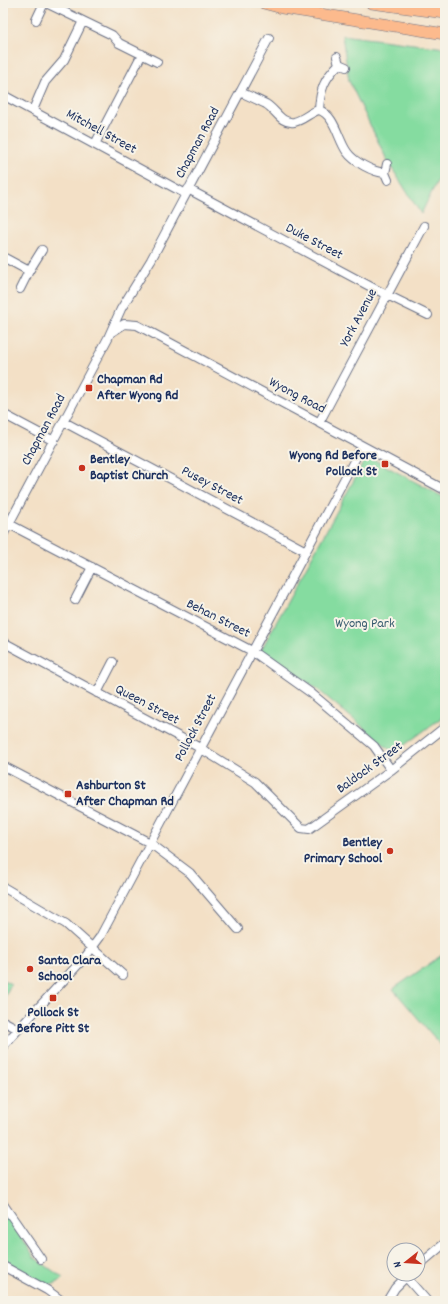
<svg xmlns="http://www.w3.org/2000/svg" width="448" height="1304" font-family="Dekko,sans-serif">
	<rect width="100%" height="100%" fill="#f7f3e8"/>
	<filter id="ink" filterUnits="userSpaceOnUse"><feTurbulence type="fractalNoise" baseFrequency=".025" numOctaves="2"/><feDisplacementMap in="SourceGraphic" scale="8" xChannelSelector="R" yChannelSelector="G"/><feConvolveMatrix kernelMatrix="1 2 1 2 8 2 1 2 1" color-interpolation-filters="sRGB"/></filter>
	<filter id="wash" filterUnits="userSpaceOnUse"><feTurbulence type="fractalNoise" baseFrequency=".012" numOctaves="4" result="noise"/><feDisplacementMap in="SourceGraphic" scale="16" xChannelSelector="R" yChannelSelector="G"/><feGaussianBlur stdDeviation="0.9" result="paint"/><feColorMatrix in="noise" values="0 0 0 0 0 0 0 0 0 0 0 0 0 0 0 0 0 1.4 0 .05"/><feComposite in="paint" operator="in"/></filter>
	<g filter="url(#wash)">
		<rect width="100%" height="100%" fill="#f3e0c6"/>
		<path fill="#85dca0" stroke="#50867f" d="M342 35 445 48V165L421 214 388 162 349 81Z
			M367 456 445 498V715L394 753 316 688 260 652Z
			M445 953V1050L393 989Z
			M3 980 11 984 3 1000Z
			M3 1208 35 1258 63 1278C57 1284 53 1285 45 1284L3 1259Z"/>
	</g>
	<g filter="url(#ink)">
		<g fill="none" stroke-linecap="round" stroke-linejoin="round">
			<defs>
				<path id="minor" d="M46 3 112 35 119 43 157 62
					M36 20 44 3
					M337 57 339 64 346 67
					M240 92C249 96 258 100 266 104 276 110 281 124 294 122 304 120 310 112 319 110
					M3 95 186 194
					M33 110 45 82 64 60 83 21
					M319 110C335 115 338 140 347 152 354 162 373 172 385 173
					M319 110C320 90 324 79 339 64
					M95 144 142 54
					M387 164 385 173 388 180
					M188 189 375 289 428 315
					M3 257 29 271
					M20 289 29 271 42 250
					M112 332 124 324 137 325 445 490
					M3 414 54 441
					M64 422 306 551
					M319 423 424 226
					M9 524 252 651 311 693 374 746 391 770
					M3 535 108 338 121 309 151 260 269 38
					M75 600 92 567
					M3 642 200 748 255 782 301 828 309 829 391 770 445 727
					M97 693 113 662
					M3 766 150 843 190 873 238 929
					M3 887 66 924 123 975
					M3 1021 18 1029
					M3 1046 86 956 100 937 362 446
					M3 1204 41 1259
					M3 1266 47 1290 62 1301
					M418 1266 445 1243
					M406 1277 427 1301
					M387 1301 395 1288 409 1274"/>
				<path id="highway" d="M263 3 282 8 445 34
					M371 3 445 13"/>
			</defs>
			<use href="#minor" stroke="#676d82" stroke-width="10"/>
			<use href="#highway" stroke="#676d82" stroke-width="12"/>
			<use href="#minor" stroke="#fff" stroke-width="8"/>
			<use href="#highway" stroke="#fcba8d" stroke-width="11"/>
		</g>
	</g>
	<g fill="#c8321e" stroke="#f7f3e8" stroke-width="1.5">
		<rect x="85" y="384" width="8" height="8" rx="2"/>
		<rect x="381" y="460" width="8" height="8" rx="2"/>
		<circle cx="82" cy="468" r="4"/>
		<rect x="64" y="790" width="8" height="8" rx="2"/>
		<circle cx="390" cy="851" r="4"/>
		<circle cx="30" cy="969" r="4"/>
		<rect x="49" y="994" width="8" height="8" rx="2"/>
	</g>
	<g text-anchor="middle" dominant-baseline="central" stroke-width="4" stroke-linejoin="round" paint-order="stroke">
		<g font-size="14" fill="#1b2f5e" stroke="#f7f3e8">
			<text transform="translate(101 132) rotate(29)">Mitchell Street</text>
			<text transform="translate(198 143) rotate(-62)">Chapman Road</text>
			<text transform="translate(314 242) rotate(28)">Duke Street</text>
			<text transform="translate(359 318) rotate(-62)">York Avenue</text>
			<text transform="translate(297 396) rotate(28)">Wyong Road</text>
			<text transform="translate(44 430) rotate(-62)">Chapman Road</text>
			<text transform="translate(212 486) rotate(28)">Pusey Street</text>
			<text transform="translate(218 619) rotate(27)">Behan Street</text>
			<text transform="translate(147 705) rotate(28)">Queen Street</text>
			<text transform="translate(196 728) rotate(-62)">Pollock Street</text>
			<text transform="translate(370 768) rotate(-36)">Baldock Street</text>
		</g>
		<g font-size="14" font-weight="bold" fill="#1b2f5e" stroke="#f7f3e8" text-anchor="start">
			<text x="97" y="380">Chapman Rd<tspan x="97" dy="16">After Wyong Rd</tspan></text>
			<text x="377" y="456" text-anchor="end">Wyong Rd Before<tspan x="377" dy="16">Pollock St</tspan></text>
			<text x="90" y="460">Bentley<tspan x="90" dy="16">Baptist Church</tspan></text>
			<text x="76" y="786">Ashburton St<tspan x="76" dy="16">After Chapman Rd</tspan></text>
			<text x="382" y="843" text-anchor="end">Bentley<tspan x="382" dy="16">Primary School</tspan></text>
			<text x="38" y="961">Santa Clara<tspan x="38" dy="16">School</tspan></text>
			<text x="53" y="1013" text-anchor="middle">Pollock St<tspan x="53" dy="16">Before Pitt St</tspan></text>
		</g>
		<g font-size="14" fill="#365a6e" stroke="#f7f3e8">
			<text x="365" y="624">Wyong Park</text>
		</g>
	</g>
	<rect width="448" height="1304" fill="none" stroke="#f7f3e8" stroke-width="16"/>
	<g transform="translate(406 1262) rotate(253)"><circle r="19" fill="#f7f3e8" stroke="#9fa5b1"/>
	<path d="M0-3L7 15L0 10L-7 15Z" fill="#c8321e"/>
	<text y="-6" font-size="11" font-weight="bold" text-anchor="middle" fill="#1b2f5e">N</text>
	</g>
</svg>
